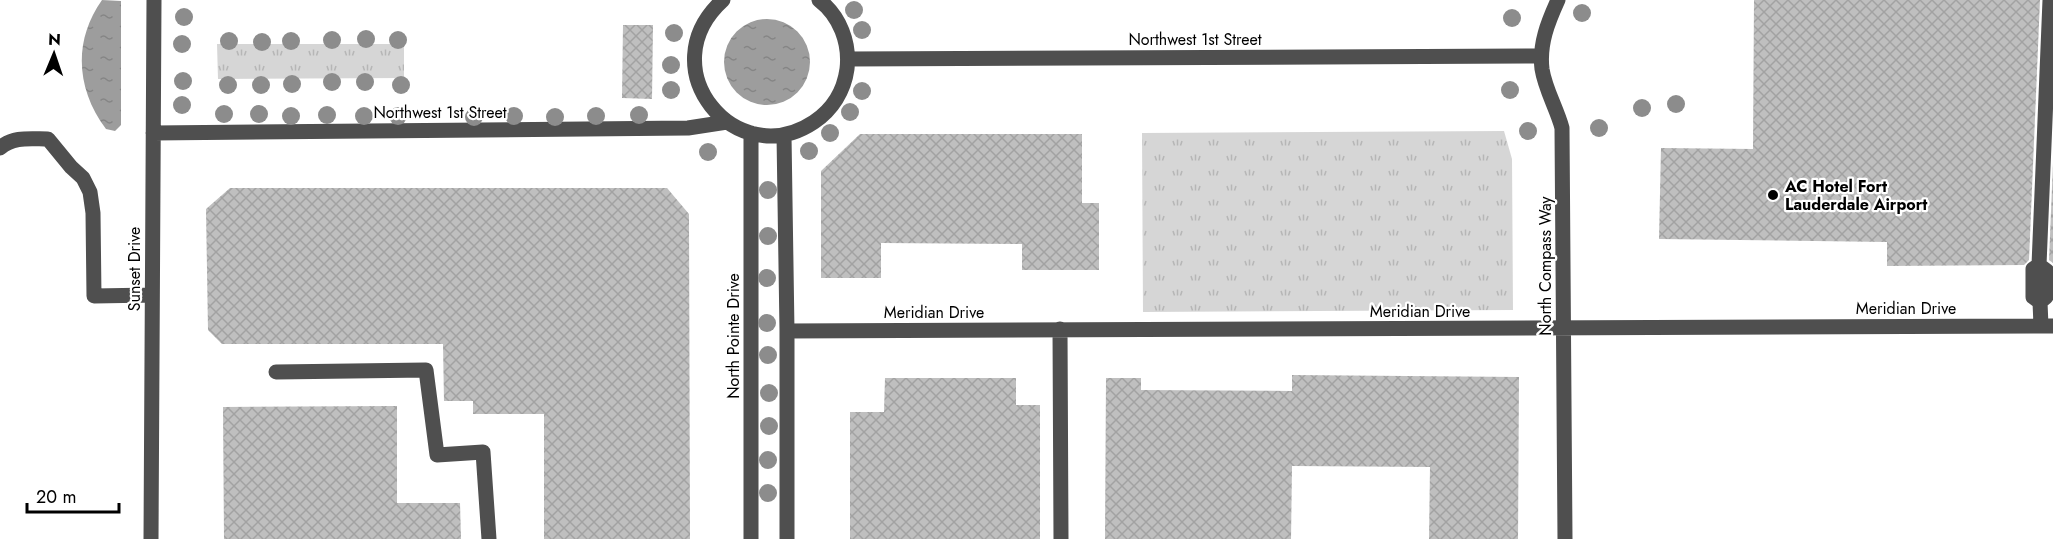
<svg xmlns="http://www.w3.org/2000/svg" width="2053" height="539" font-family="Jost,sans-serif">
	<defs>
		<pattern id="grass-tufts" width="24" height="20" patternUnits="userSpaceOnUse" patternTransform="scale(1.5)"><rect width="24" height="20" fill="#d6d6d6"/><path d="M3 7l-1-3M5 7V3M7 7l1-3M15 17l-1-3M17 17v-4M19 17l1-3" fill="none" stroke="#b6b6b6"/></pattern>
		<pattern id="water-ripples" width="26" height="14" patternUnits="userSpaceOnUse" patternTransform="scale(1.5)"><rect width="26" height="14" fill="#9d9d9d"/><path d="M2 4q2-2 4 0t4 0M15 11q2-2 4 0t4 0" fill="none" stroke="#858585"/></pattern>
		<pattern id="building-cross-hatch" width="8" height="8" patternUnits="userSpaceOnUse" patternTransform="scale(1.5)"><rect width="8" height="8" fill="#bfbfbf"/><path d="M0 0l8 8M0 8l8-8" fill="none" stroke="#a2a2a2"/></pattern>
	</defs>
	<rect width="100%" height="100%" fill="#fff"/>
	<path fill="url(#grass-tufts)" d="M217 44H404V78L218 79Z
		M1504 131 1512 159 1513 310 1143 312 1142 133Z"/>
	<path fill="url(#water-ripples)" d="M102 0 121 1V125L115 131 106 129C76 89 73 41 102 0Z
		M724 62a43 43 0 1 1 86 0a43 43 0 1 1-86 0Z"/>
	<path fill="url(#building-cross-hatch)" d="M1754 0H2040L2029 260 2024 265 1887 266V242L1659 239 1661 148 1753 149Z
		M623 25H653L652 99 622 98Z
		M860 134H1082V203H1099V270H1022V244L881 243V278H821V171Z
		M2053 163V263L2049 260Z
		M230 188H667L689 214 690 539H544V414H473V401H444L443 344H222L208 330 206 209Z
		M1292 375 1519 377 1518 539H1429L1430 467 1292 466 1291 539H1105L1106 378H1141V390L1292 391Z
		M885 378H1016V405H1040V539H850V412H884Z
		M397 406V503H460L461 539H224L223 407Z"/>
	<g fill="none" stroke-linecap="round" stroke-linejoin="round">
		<path stroke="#4f4f4f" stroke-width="15" d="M723 0C648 68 736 174 814 122 832 110 844 91 847 69 850 43 840 16 819 0
			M1558 0C1548 22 1539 44 1542 69 1545 89 1557 109 1562 128L1565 539
			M848 59 1541 56
			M153 133 688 128 727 122
			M751 133V539
			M784 135 787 331V539
			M0 148C13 136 31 139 48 139L71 167 83 178 90 192 93 213 94 296 152 295
			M2039 265 2047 271 2046 297 2040 302
			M2041 326 2040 302 2033 297V269L2039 265 2050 0
			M1060 329 1061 539
			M787 331 2053 326
			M276 372 426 370 437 455 483 452 489 539
			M151 539 154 0"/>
	</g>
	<g fill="#8c8c8c">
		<circle cx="854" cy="10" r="9"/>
		<circle cx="1582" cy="13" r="9"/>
		<circle cx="184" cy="17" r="9"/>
		<circle cx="1512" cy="18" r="9"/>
		<circle cx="862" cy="30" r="9"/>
		<circle cx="674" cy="33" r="9"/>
		<circle cx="366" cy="39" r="9"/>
		<circle cx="332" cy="40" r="9"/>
		<circle cx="398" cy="40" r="9"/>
		<circle cx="229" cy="41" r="9"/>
		<circle cx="291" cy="41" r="9"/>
		<circle cx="262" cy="42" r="9"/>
		<circle cx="182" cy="44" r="9"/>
		<circle cx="671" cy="65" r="9"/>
		<circle cx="183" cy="81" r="9"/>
		<circle cx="332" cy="82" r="9"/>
		<circle cx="365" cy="82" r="9"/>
		<circle cx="292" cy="84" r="9"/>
		<circle cx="228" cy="85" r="9"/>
		<circle cx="261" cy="85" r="9"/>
		<circle cx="401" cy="85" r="9"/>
		<circle cx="671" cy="90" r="9"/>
		<circle cx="1510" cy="90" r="9"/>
		<circle cx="862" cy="91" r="9"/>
		<circle cx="1676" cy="104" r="9"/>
		<circle cx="182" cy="105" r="9"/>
		<circle cx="1642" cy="108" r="9"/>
		<circle cx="850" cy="112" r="9"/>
		<circle cx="224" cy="114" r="9"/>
		<circle cx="259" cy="114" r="9"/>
		<circle cx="327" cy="115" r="9"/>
		<circle cx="639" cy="115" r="9"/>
		<circle cx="291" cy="116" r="9"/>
		<circle cx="364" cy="116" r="9"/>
		<circle cx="398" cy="116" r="9"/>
		<circle cx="514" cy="116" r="9"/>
		<circle cx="596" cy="116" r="9"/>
		<circle cx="474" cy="117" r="9"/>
		<circle cx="555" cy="117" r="9"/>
		<circle cx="1599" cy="128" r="9"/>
		<circle cx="1528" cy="131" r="9"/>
		<circle cx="830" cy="133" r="9"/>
		<circle cx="809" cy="151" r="9"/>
		<circle cx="708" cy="152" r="9"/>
		<circle cx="768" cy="190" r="9"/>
		<circle cx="768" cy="236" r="9"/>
		<circle cx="767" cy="278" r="9"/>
		<circle cx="767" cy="323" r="9"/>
		<circle cx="768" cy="355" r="9"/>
		<circle cx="769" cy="393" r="9"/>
		<circle cx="769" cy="426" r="9"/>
		<circle cx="768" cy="460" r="9"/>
		<circle cx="768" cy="493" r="9"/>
	</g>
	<circle fill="#000" stroke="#fff" stroke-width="2" cx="1773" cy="195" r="6"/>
	<g text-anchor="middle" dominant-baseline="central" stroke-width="4.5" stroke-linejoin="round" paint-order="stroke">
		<g font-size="16" fill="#000" stroke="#fff">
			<text x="1195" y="39">Northwest 1st Street</text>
			<text x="440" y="112">Northwest 1st Street</text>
			<text transform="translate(1545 266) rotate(-90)">North Compass Way</text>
			<text transform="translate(134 269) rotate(-90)">Sunset Drive</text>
			<text x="1906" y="308">Meridian Drive</text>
			<text x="1420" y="311">Meridian Drive</text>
			<text x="934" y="312">Meridian Drive</text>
			<text transform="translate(733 336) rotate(-90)">North Pointe Drive</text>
		</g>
		<g font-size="16" font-weight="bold" fill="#000" stroke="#fff" text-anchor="start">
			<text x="1785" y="186">AC Hotel Fort<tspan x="1785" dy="18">Lauderdale Airport</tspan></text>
		</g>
	</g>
	<g transform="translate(54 54) rotate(2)" stroke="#ffffff" stroke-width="4.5" paint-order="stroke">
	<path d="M0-4.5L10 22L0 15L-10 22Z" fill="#000000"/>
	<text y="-9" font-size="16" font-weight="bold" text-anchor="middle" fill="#000000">N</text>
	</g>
	<path d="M27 503v9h92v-9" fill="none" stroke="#000000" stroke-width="3"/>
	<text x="36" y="503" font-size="18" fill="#000000" stroke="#ffffff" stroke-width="4.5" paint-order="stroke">20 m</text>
</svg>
